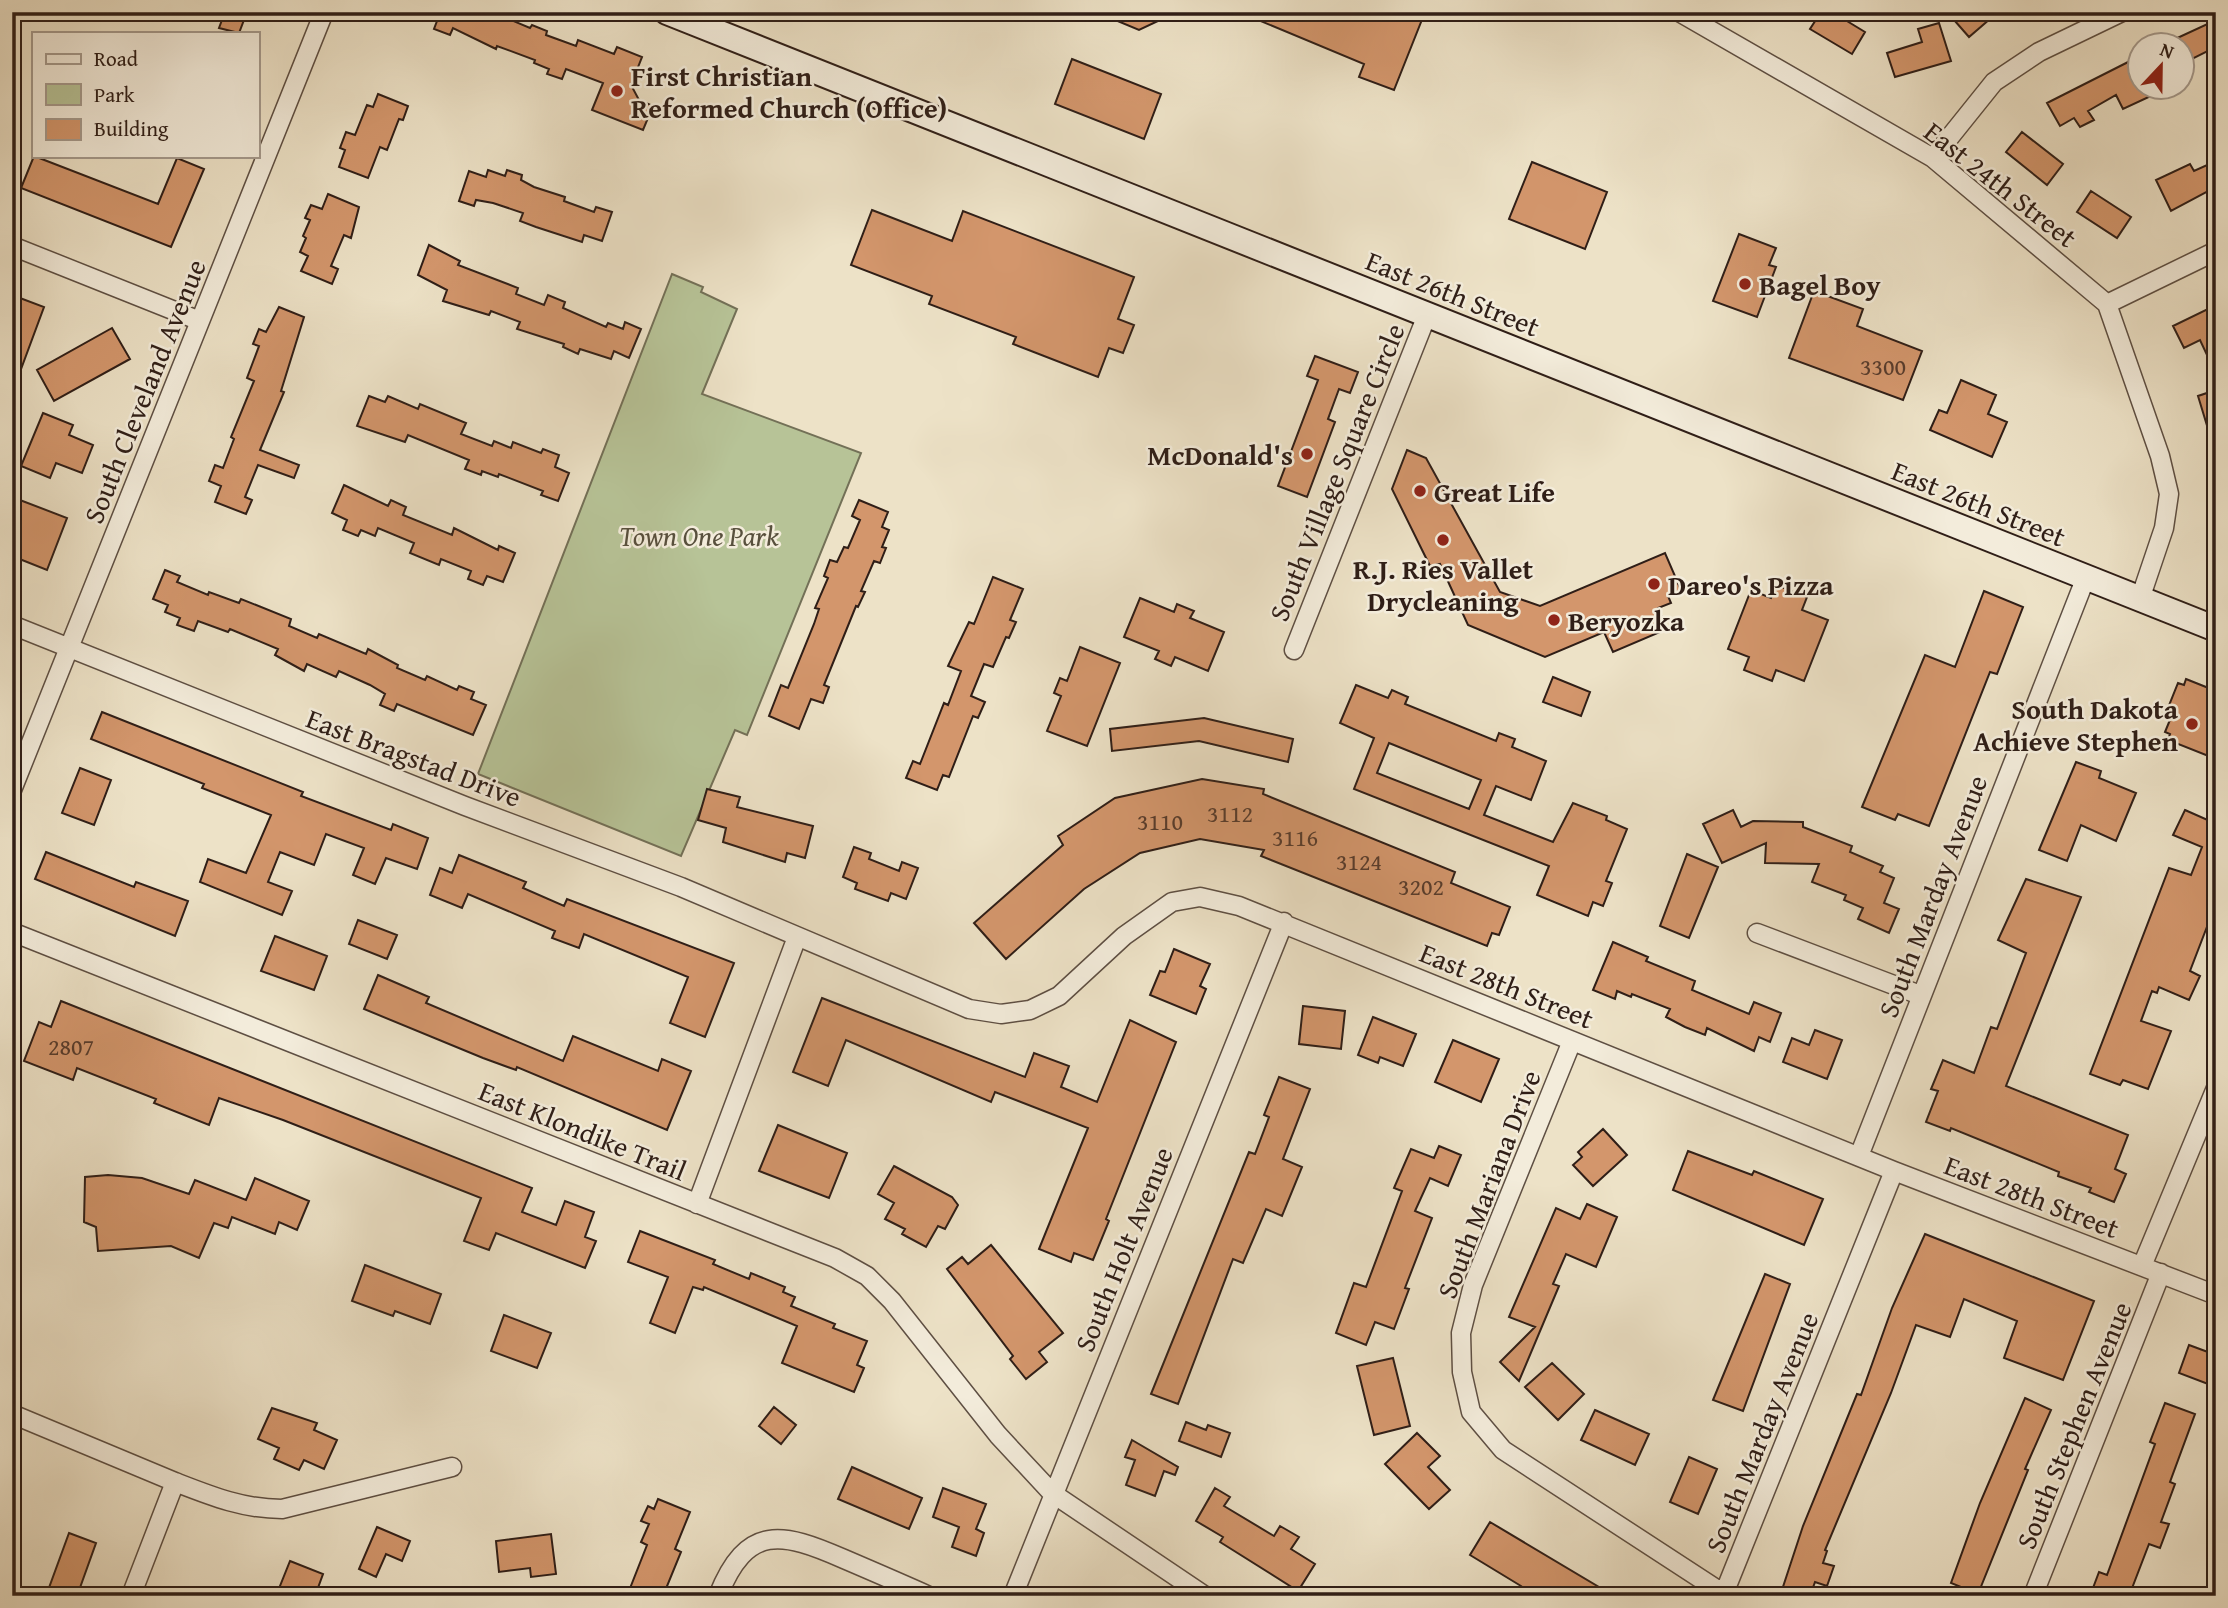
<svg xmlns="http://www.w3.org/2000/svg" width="2228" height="1608" font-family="'Gentium Book Plus',serif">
	<rect width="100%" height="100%" fill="#ede2c7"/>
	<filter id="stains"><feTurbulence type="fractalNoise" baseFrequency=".00286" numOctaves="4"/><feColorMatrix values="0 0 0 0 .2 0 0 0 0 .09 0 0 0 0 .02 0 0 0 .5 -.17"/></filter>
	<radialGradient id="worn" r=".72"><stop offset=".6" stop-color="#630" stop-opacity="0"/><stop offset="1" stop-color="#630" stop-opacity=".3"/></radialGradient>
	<path fill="#b7c397" stroke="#737057" stroke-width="2" d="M672 274 703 287 701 292 737 309 702 394 861 453 747 735 735 730 681 856 478 774Z"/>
	<path fill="#d3966c" stroke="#2f1e17" stroke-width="2" fill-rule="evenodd" d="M225 12H247L239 33 219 28Z
		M417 12H492L530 28 532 25 547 31 546 35 576 46 578 40 614 54 617 47 642 57 631 85 639 100 653 106 643 130 592 110 603 83 566 69 562 79 547 74 549 69 534 63 535 60 497 46 496 49 453 28 450 35 434 29 437 21Z
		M1096 12H1177L1139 30Z
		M1239 12H1425L1394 90 1359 77 1364 64Z
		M1821 12H1832L1865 32 1852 54 1810 29Z
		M1947 12H1998L1969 37Z
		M2216 20V47L2182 64V46H2160Z
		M1939 23 1951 61 1895 77 1887 53 1922 42 1918 29Z
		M2140 56V88H2168L2123 109 2116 95 2088 111 2094 120 2080 127 2074 118 2060 126 2047 103Z
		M1072 59 1161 94 1144 139 1055 104Z
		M378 94 408 106 403 120 399 119 387 150 380 147 368 178 339 167 345 150 340 148 346 132 355 135 367 105 373 107Z
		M2022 132 2063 164 2047 185 2006 152Z
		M34 156 158 204 177 158 204 169 171 247 21 188Z
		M2216 161V187L2171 211 2156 180 2190 164 2194 171Z
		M1532 162 1607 192 1585 249 1509 219Z
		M488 170 505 176 507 170 522 175 521 180 534 187 565 197 564 201 594 212 596 207 612 212 602 241 584 235 582 242 536 227 520 221 523 213 493 203 476 200 474 206 459 201 469 171 486 177Z
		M2091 191 2131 217 2117 238 2077 212Z
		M328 194 359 207 351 238 344 235 331 266 338 269 332 284 301 271 308 256 300 252 306 238 303 236 310 220 305 218 311 205 322 209Z
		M872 210 952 241 963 211 1134 277 1118 319 1134 325 1123 353 1109 348 1098 377 1013 344 1016 337 929 304 932 296 851 265Z
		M1739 234 1776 248 1769 265 1776 267 1757 317 1713 301Z
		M429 245 460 261 458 265 518 288 516 294 544 305 548 295 565 302 563 308 606 327 608 323 623 329 625 322 641 329 629 358 614 351 611 359 580 349 578 354 563 347 564 344 517 329 520 322 491 311 489 315 443 301 447 290 418 275Z
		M1814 291 1863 309 1857 326 1922 351 1903 400 1789 358Z
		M12 295 44 307 14 388H12Z
		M2216 305V374L2200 340 2184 348 2173 326Z
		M279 307 304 317 281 391 284 392 260 450 299 465 294 478 258 465 245 497 252 500 246 514 215 502 221 486 209 481 215 465 223 468 234 439 231 437 254 381 247 378 259 346 253 344 259 329 266 332Z
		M112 328 130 359 54 401 37 370Z
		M1315 356 1358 372 1350 393 1339 389 1328 419 1335 422 1307 497 1278 486 1318 380 1307 376Z
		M1961 380 1996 395 1988 414 2007 422 1992 457 1930 430 1939 410 1947 413Z
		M2216 390V441L2212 442 2198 396Z
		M369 396 385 402 388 396 418 409 420 404 466 423 461 434 492 446 494 441 511 448 513 442 541 453 543 449 559 455 555 467 569 473 558 501 541 495 543 491 499 474 498 477 482 471 481 475 465 469 469 460 408 435 405 442 357 426Z
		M43 413 73 425 69 435 93 445 82 473 56 463 50 478 21 466Z
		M1407 450 1426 458 1500 592 1540 606 1665 553 1681 590 1668 596 1671 603 1658 608 1667 629 1613 652 1604 632 1545 657 1468 625 1440 564 1430 566 1392 489Z
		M344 485 388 506 391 500 406 507 403 515 452 535 454 528 498 550 499 546 515 553 503 582 487 576 483 585 468 579 471 571 441 559 439 565 410 553 414 543 378 528 375 536 361 530 358 536 343 530 347 520 332 513Z
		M12 497 67 518 47 570 12 556Z
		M859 500 888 512 882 527 889 530 882 547 886 548 880 563 874 561 861 591 865 592 858 607 856 606 824 685 829 687 823 703 811 699 799 729 769 716 781 685 788 688 814 624 819 609 815 608 828 578 824 576 830 560 837 562 844 547 848 548 860 520 852 516Z
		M165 570 180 576 177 582 208 595 209 592 239 603 241 599 291 619 289 626 317 638 319 634 366 654 368 649 398 665 397 668 425 680 427 676 457 690 459 686 474 692 471 699 486 705 473 735 397 704 394 711 380 705 385 694 370 685 339 671 336 677 307 664 304 671 275 655 278 649 230 629 228 632 198 621 194 631 177 625 180 618 165 612 168 605 153 599Z
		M993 577 1023 589 1010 620 1016 622 1009 638 1006 637 993 667 984 664 971 696 985 702 978 718 973 716 949 777 943 775 937 790 906 778 913 761 920 764 944 703 948 705 961 671 948 666 969 622 974 624Z
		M1776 585 1807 597 1802 610 1828 620 1804 681 1776 670 1772 681 1744 670 1749 657 1728 649 1751 590 1771 598Z
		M1984 591 2023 607 1997 674 1990 672 1929 826 1898 814 1895 820 1862 807 1925 655 1955 667Z
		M1140 598 1174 612 1177 604 1194 611 1190 618 1224 632 1208 671 1175 657 1171 666 1155 659 1159 651 1124 637Z
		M1080 647 1120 663 1087 746 1047 731 1061 696 1054 693 1060 678 1067 681Z
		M1553 677 1590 692 1581 716 1543 702Z
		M2186 679 2216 691V759L2168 740 2170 734 2165 732 2172 715 2166 713 2178 683 2184 685Z
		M1356 685 1388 698 1392 690 1408 697 1405 704 1496 741 1499 733 1515 739 1512 747 1546 761 1531 800 1496 786 1484 815 1553 842 1573 803 1607 816 1606 820 1627 829 1606 881 1612 883 1603 906 1593 902 1588 916 1537 895 1549 866 1354 789 1374 738 1340 723ZM1389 743 1481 780 1469 809 1377 773Z
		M102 712 303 792 301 796 391 830 393 824 428 838 417 869 386 858 375 884 353 875 364 848 326 834 314 865 280 852 268 882 292 891 282 915 200 882 208 859 246 873 271 815 202 788 204 784 91 739Z
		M1204 718 1293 739 1288 762 1199 741 1112 751 1110 729Z
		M2076 762 2101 771 2099 778 2136 793 2116 841 2081 825 2067 861 2039 850Z
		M80 768 111 780 94 825 62 813Z
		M1202 779 1264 789 1263 794 1455 872 1451 883 1510 907 1499 935 1492 933 1487 946 1261 856 1264 850 1200 839 1140 853 1084 889 1006 959 974 923 1063 845 1058 836 1115 798Z
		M707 789 740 797 737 807 813 826 805 858 787 853 785 862 723 842 726 828 698 820Z
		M1733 810 1741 827 1753 821 1803 822V827L1852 846 1850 852 1883 866 1880 872 1894 878 1884 903 1899 909 1889 933 1858 919 1863 908 1844 900 1846 895 1812 882 1819 864 1765 863 1766 843 1722 863 1703 824Z
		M2185 810 2212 822 2216 815V921L2210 919 2190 971 2200 976 2189 1000 2159 987 2157 993 2152 991 2141 1021 2171 1031 2148 1089 2123 1080 2120 1085 2090 1074 2169 868 2191 875 2202 847 2173 835Z
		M854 847 871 853 869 859 899 871 902 862 918 868 906 899 891 893 888 901 855 889 857 883 843 877Z
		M46 852 134 887 136 882 188 901 175 936 35 879Z
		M1687 854 1718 867 1689 938 1660 926Z
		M459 855 526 882 523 888 564 906 567 899 734 963 705 1037 670 1023 688 977 584 934 579 948 552 938 555 931 468 894 462 908 430 895 440 868 452 873Z
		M2026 879 2081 897 2006 1086 2128 1135 2115 1169 2126 1174 2114 1202 2089 1192 2091 1188 2058 1176 2059 1172 1951 1128 1950 1131 1926 1122 1938 1091 1931 1089 1943 1060 1974 1073 1991 1027 1997 1029 2026 953 1998 940Z
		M358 920 397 935 387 959 349 944Z
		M275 936 327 956 314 990 261 971Z
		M1613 942 1648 957 1646 961 1695 981 1692 990 1749 1014 1754 1002 1781 1013 1770 1042 1759 1037 1754 1051 1707 1028 1705 1035 1685 1027 1666 1017 1670 1009 1632 994 1631 997 1617 991 1615 999 1593 990Z
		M1174 949 1210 964 1200 986 1206 989 1196 1014 1150 995 1160 971 1165 972Z
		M378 975 429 997 426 1003 563 1061 573 1036 658 1071 662 1059 691 1071 667 1130 517 1067 516 1070 483 1058 364 1009Z
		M822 998 1025 1077 1034 1053 1069 1066 1061 1087 1097 1102 1130 1020 1176 1042 1106 1219 1109 1221 1093 1260 1074 1253 1071 1262 1039 1249 1088 1128 995 1092 991 1102 846 1040 828 1086 793 1072Z
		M61 1001 532 1188 522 1212 556 1225 565 1201 594 1212 585 1237 596 1241 585 1268 496 1233 489 1250 464 1241 481 1198 283 1120 219 1098 209 1125 154 1103 156 1099 77 1068 73 1080 24 1061 39 1022 51 1027Z
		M1303 1006 1345 1011 1341 1049 1299 1044Z
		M1373 1017 1416 1034 1403 1066 1380 1057 1378 1063 1358 1055Z
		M1815 1030 1842 1040 1827 1079 1783 1062 1792 1038 1809 1045Z
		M1453 1040 1499 1059 1481 1102 1435 1082Z
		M1279 1077 1310 1089 1283 1159 1302 1167 1282 1216 1266 1209 1243 1263 1233 1259 1178 1404 1151 1394 1249 1152 1255 1154 1269 1117 1264 1115Z
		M778 1125 847 1153 829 1198 759 1171Z
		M1603 1129 1627 1155 1593 1186 1573 1165 1582 1157 1578 1152Z
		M1439 1146 1461 1155 1448 1186 1430 1178 1415 1211 1432 1218 1405 1288 1409 1289 1394 1329 1375 1322 1366 1345 1336 1333 1354 1283 1366 1287 1402 1191 1394 1188 1411 1149 1434 1158Z
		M1688 1151 1752 1175 1754 1171 1823 1199 1804 1245 1673 1190Z
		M894 1166 952 1197 958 1205 945 1229 938 1226 926 1247 902 1234 905 1229 885 1219 894 1203 878 1194Z
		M108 1175 142 1178 189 1194 195 1180 246 1200 255 1178 309 1201 297 1230 279 1222 275 1234 232 1217 228 1228 214 1223 199 1258 171 1246 98 1251 96 1227 84 1222 85 1177Z
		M1587 1204 1617 1217 1596 1267 1566 1254 1553 1284 1559 1286 1519 1381 1500 1362 1535 1327 1509 1317 1556 1208 1580 1219Z
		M640 1231 715 1260 713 1264 749 1279 751 1273 785 1287 783 1292 795 1297 791 1306 835 1324 833 1328 867 1341 857 1365 864 1368 854 1392 782 1363 797 1326 704 1287 703 1290 693 1287 675 1333 650 1323 668 1277 628 1262Z
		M1925 1234 2094 1301 2063 1380 2004 1358 2017 1321 1964 1299 1950 1337 1916 1325 1891 1393 1825 1550 1827 1551 1823 1563 1834 1566 1827 1586 1815 1582 1810 1596H1780L1803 1526 1857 1394 1861 1395 1892 1308Z
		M991 1245 1063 1333 1039 1352 1047 1362 1026 1379 1010 1359 1013 1356 947 1269 962 1257 968 1264Z
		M365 1265 441 1294 430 1324 395 1311 393 1316 352 1301Z
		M1765 1274 1790 1284 1743 1411 1713 1400Z
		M504 1315 551 1333 537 1368 491 1351Z
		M2189 1345 2216 1355V1387L2179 1373Z
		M1393 1358 1410 1426 1374 1435 1357 1366Z
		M1552 1363 1584 1394 1558 1420 1525 1387Z
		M2025 1398 2051 1410 2025 1469 2028 1470 1978 1594 1951 1583 1980 1503Z
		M2165 1403 2195 1414 2170 1482 2175 1484 2161 1522 2169 1524 2160 1548 2149 1544 2129 1596H2090L2099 1572 2107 1575 2155 1444 2150 1442Z
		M774 1407 796 1425 781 1444 759 1426Z
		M272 1408 317 1423 314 1430 337 1440 324 1469 304 1460 299 1470 274 1459 279 1448 258 1439Z
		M1595 1410 1649 1434 1635 1465 1581 1440Z
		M1186 1422 1206 1430 1208 1425 1230 1433 1221 1457 1179 1441Z
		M1417 1433 1440 1456 1428 1467 1450 1490 1429 1509 1385 1464Z
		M1132 1440 1178 1467 1175 1475 1164 1471 1155 1496 1126 1485 1135 1460 1125 1457Z
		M1689 1457 1717 1469 1698 1514 1670 1502Z
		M852 1467 922 1498 909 1529 838 1499Z
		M943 1488 986 1504 976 1529 984 1533 976 1556 952 1547 959 1527 933 1517Z
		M1215 1488 1230 1497 1224 1506 1274 1536 1280 1526 1299 1537 1291 1549 1315 1564 1298 1591 1220 1542 1223 1537 1196 1521Z
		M658 1499 690 1512 675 1549 681 1552 663 1596H627L647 1545 641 1542 649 1524 641 1521 648 1506 654 1509Z
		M1490 1522 1614 1596H1515L1521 1586 1470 1555Z
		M377 1527 410 1541 402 1561 386 1554 376 1577 359 1569Z
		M69 1533 96 1543 77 1596H46Z
		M551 1534 556 1574 531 1577 530 1568 499 1572 496 1541Z
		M290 1561 323 1574 315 1596H276Z"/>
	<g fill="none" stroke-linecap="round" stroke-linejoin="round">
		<defs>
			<path id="street" d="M1679 12 1933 158 2107 304 2216 251
				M1933 158 1994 82 2039 52 2122 12
				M12 246 200 321
				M2107 304 2160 456 2169 494 2164 528 2140 599
				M12 625 465 806 681 887 969 1009 1001 1014 1030 1010 1059 996 1124 936 1172 902 1200 897 1239 906 1894 1171 2216 1295
				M1294 650 1427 315
				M12 790 324 12
				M12 932 835 1258 867 1276 892 1301 998 1435 1052 1493 1205 1596
				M1757 933 1920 995
				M1572 1041 1473 1285 1461 1333 1462 1372 1471 1412 1503 1450 1724 1594
				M1859 1156 2086 577
				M697 1204 797 937
				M2142 1266 2216 1088
				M12 1414 175 1482 131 1596
				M175 1482C211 1496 243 1509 282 1509L452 1467
				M718 1596C747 1523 782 1532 844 1559 872 1571 900 1583 929 1596
				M1013 1596 1284 922
				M1723 1596 1894 1171
				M2033 1596 2161 1273"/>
			<path id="secondary" d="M667 12 2216 629"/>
		</defs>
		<use href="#street" stroke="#5e4f43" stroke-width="21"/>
		<use href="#secondary" stroke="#2f1e17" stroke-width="28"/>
		<use href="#street" stroke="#f3ecdb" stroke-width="18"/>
		<use href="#secondary" stroke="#f3ecdb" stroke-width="24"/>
	</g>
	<g fill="#8f2418" stroke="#f3ecdb" stroke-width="2.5">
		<circle cx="617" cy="91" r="7"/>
		<circle cx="1745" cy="284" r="7"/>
		<circle cx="1307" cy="454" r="7"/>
		<circle cx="1420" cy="491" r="7"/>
		<circle cx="1443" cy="540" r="7"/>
		<circle cx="1654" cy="584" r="7"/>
		<circle cx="1554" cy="620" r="7"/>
		<circle cx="2192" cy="724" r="7"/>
	</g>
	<g text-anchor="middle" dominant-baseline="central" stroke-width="5" stroke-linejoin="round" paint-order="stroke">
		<g font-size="24" fill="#583c2c">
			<text x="1883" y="366">3300</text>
			<text x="1230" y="813">3112</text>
			<text x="1160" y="821">3110</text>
			<text x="1295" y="837">3116</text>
			<text x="1359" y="861">3124</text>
			<text x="1421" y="886">3202</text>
			<text x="71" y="1046">2807</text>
		</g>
		<g font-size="28" font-weight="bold" fill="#2f1e17" stroke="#f3ecdb" text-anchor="start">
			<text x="631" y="75">First Christian<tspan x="631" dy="32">Reformed Church (Office)</tspan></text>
			<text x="1759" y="284">Bagel Boy</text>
			<text x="1293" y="454" text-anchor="end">McDonald's</text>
			<text x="1434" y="491">Great Life</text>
			<text x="1443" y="568" text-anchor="middle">R.J. Ries Vallet<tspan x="1443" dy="32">Drycleaning</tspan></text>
			<text x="1668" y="584">Dareo's Pizza</text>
			<text x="1568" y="620">Beryozka</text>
			<text x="2178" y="708" text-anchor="end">South Dakota<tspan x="2178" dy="32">Achieve Stephen</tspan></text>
		</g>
		<g font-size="28" fill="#2f1e17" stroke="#f3ecdb">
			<text transform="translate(2001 184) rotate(38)">East 24th Street</text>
			<text transform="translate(1453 293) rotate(22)">East 26th Street</text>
			<text transform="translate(144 391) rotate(-68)">South Cleveland Avenue</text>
			<text transform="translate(1336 472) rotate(-68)">South Village Square Circle</text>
			<text transform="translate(1979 503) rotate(22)">East 26th Street</text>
			<text transform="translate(414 757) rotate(21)">East Bragstad Drive</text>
			<text transform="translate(1932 896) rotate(-69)">South Marday Avenue</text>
			<text transform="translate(1507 985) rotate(22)">East 28th Street</text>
			<text transform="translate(583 1130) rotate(22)">East Klondike Trail</text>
			<text transform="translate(1488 1184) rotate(-69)">South Mariana Drive</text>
			<text transform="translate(2032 1196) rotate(21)">East 28th Street</text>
			<text transform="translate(1123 1249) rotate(-68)">South Holt Avenue</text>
			<text transform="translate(2073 1425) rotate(-68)">South Stephen Avenue</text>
			<text transform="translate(1761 1432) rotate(-68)">South Marday Avenue</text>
		</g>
		<g font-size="28" font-style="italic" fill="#58503d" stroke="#f3ecdb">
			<text x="699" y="535">Town One Park</text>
		</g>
	</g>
	<rect width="2228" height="1608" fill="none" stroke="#ede2c7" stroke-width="42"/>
	<rect x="14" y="14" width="2200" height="1580" fill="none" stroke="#2f1e17" stroke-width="3.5"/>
	<rect x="21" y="21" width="2186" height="1566" fill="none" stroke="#2f1e17" stroke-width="2"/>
	<rect x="32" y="32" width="228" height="126" fill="#f3ecdb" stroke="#a59a8d" stroke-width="2"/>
	<rect x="46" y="54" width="35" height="10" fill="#f3ecdb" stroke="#a59a8d" stroke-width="2"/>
	<text x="94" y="66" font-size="21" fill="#2f1e17">Road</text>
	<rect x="46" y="84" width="35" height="21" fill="#b7c397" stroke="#a59a8d" stroke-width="2"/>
	<text x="94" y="102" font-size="21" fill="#2f1e17">Park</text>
	<rect x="46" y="119" width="35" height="21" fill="#d3966c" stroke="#a59a8d" stroke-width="2"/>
	<text x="94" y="136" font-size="21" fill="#2f1e17">Building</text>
	<g transform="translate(2161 66) rotate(22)"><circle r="33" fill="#f3ecdb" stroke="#a59a8d" stroke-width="2"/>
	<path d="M0-5L12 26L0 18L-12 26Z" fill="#8f2418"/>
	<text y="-10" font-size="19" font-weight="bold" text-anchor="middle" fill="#2f1e17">N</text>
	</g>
	<rect width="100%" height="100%" filter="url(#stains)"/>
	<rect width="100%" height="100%" fill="url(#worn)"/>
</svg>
